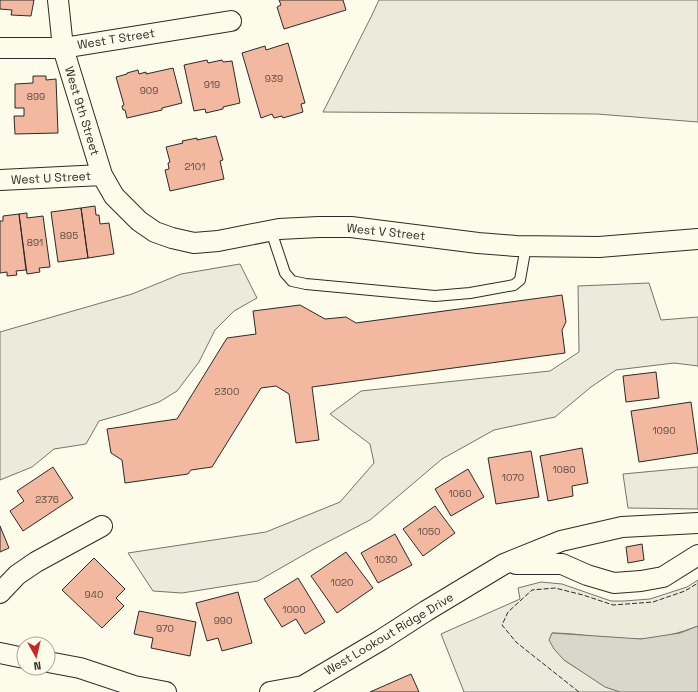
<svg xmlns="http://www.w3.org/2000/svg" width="698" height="692" font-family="'Space Grotesk',sans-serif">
	<rect width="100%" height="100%" fill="#fdfbea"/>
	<path fill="#ecebdb" stroke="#74746e" d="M379 0H698V122L597 114 323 112 371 17Z
		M240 264 257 298 234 311 215 330 199 362 177 391 159 402 127 413 99 421 86 444 54 449 32 467 0 480V332L132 294 181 274Z
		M649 283 661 320 698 317V366L674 363 616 370 591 387 555 417 494 430 442 459 370 520 314 549 258 581 182 593 153 591 128 553 266 532 340 502 374 463 370 444 330 414 361 391 550 371 579 352 578 286Z
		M698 467V509L628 508 623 474Z
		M698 580V626C680 633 661 638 641 639 612 641 582 633 552 633L564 660 605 686 620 692H464L441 634 520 599 518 588 541 582 562 584 611 601H624L650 599 687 587Z"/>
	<path fill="#d8d7c9" stroke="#74746e" d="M698 626V692H620L605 687 564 660 554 649 549 640 552 633 641 639 680 633Z"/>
	<path fill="#f2b8a0" stroke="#2b2b2b" d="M0 0H34L31 16 11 15 12 10 0 9Z
		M279 0H343L346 10 284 29 277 7 281 5Z
		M288 43 305 103 301 104 303 112 283 118 282 116 274 118 272 114 261 118 242 53 265 46 266 50Z
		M207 60 208 63 222 60 223 62 232 61 240 103 223 107V109L206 113 205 109 194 111 184 65Z
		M173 68 182 103 162 108V110L127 118 125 110H123L122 106 124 105 116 77 127 74V73L138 70 139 74 146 72V74Z
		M33 76H46V80L56 79 58 133 15 134 14 116H24V108H15V84L33 83Z
		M216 136 223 160 220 161 224 179 170 191 165 170 169 169 168 163 170 162 166 147 183 143 182 141 197 138V140Z
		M95 206 96 215H99L100 224 109 223 114 254 88 258 81 208Z
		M81 208 88 258 58 262 51 212Z
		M27 213V218L43 216 50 267 39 268 40 272 27 274 19 214Z
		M19 214 26 270 16 271 17 275 7 276V272L0 273V221H3V216Z
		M562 295 566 322 562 330 565 353 312 387 319 440 296 443 289 394 276 386 261 388 212 467 191 470 188 474 125 483 122 460 111 453 107 429 177 419 227 338 256 334 253 311 300 305 325 319 346 317 356 323Z
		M656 372 659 398 626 402 623 376Z
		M691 402 698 453 639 462 631 411Z
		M582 448 588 483 572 486 573 496 548 501 540 456Z
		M531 451 539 497 496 504 488 458Z
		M53 467 73 498 23 531 10 511 24 501 17 491Z
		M468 469 484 497 451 516 435 489Z
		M435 506 455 533 423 556 403 529Z
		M0 526 9 548 0 552Z
		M395 534 412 565 378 583 361 553Z
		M642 544 644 560 628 563 626 547Z
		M346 552 373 588 337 613 311 576Z
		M94 558 125 589 116 598 124 606 102 628 62 590Z
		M298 578 325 622 305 634 296 619 282 627 264 599Z
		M238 592 252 643 222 651 218 638 207 641 196 603Z
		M139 611 196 622 190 656 151 648 153 638 134 634Z
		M411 674 419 692H370Z"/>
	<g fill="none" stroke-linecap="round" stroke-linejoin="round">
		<defs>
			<path id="lane" d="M271 231 285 273 292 281 306 284 435 296 470 293 514 285 520 280 526 246"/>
			<path id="street" d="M58 0 63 48 102 175 114 196 139 221 155 232 172 238 194 243 218 241 279 229 319 227H351L478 243 516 246 599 247 698 239
				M0 48H63L231 21
				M0 180 102 175
				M516 564H562L587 575 614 583 641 581 663 577 698 555
				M0 593 17 575 36 562 102 526
				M0 653 24 658
				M48 662 80 668 134 686 166 692
				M270 692 303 686 381 640 426 611 504 564 561 541 622 527 698 523"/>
		</defs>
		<use href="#lane" stroke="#2b2b2b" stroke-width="12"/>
		<use href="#street" stroke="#2b2b2b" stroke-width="22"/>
		<use href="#lane" stroke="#fdfbea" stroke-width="10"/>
		<use href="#street" stroke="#fdfbea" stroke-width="20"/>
		<path stroke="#2b2b2b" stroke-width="1" stroke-dasharray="5 2" stroke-linecap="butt" d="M579 692 531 654 516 642 502 625 508 612 532 590 555 588 583 595 613 605 653 602 685 591 698 583"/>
	</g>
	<g text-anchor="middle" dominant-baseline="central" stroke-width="3" stroke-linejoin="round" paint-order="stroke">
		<g font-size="10" fill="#5d4e48">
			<text x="274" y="78">939</text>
			<text x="212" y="84">919</text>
			<text x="149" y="90">909</text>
			<text x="36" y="96">899</text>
			<text x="195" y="166">2101</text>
			<text x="69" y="235">895</text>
			<text x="35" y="242">891</text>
			<text x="227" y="391">2300</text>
			<text x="664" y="430">1090</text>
			<text x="564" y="469">1080</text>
			<text x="513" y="477">1070</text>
			<text x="460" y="493">1060</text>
			<text x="47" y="499">2376</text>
			<text x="429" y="531">1050</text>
			<text x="386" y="559">1030</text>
			<text x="342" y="582">1020</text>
			<text x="94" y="594">940</text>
			<text x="294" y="609">1000</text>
			<text x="223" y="620">990</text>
			<text x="165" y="628">970</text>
		</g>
		<g font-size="12" fill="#2b2b2b" stroke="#fdfbea">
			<text transform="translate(116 39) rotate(-9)">West T Street</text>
			<text transform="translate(82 111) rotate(73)">West 9th Street</text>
			<text transform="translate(51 178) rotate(-3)">West U Street</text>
			<text transform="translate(386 232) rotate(6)">West V Street</text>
			<text transform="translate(389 634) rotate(-31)">West Lookout Ridge Drive</text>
		</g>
	</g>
	<g transform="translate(36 656) rotate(172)"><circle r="19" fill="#fdfbea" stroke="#a9a89e"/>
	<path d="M0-3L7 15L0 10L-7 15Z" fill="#c62828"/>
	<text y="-6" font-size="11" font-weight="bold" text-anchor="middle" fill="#2b2b2b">N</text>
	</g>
</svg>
